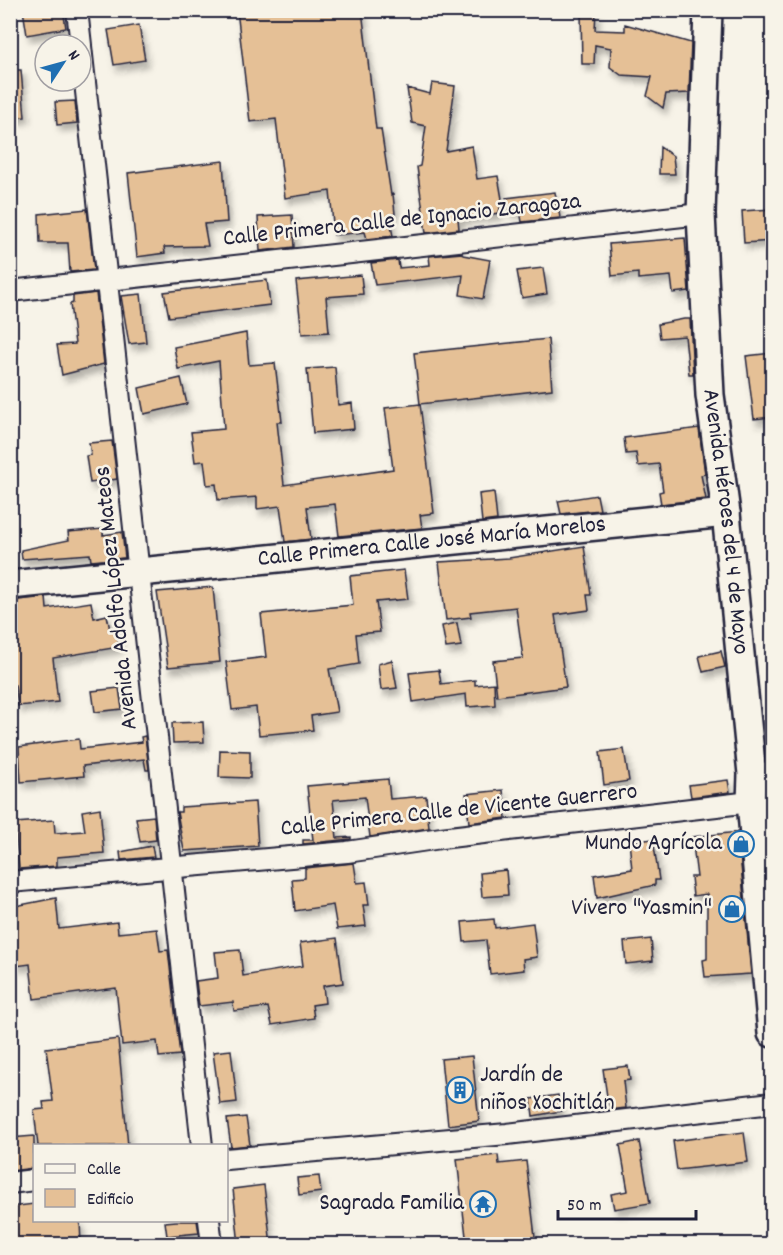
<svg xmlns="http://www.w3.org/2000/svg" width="783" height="1255" font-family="Dekko,sans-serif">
	<defs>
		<filter id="shadow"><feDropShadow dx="3.5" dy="6" stdDeviation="3" flood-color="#0004"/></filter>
	</defs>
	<rect width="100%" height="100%" fill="#f7f3e8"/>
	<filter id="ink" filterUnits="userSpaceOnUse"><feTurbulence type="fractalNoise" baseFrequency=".0167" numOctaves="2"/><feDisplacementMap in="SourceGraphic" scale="12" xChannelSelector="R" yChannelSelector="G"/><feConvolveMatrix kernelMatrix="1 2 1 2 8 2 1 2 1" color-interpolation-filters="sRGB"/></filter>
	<g filter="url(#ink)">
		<path fill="#e5c096" stroke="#22223b" stroke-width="1.5" filter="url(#shadow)" d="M23 10H63L66 28 27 35Z
			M237 10H362L376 129H381L391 195 393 194 395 214 389 215 393 236 367 239 365 232 334 235 330 191 285 198 276 119 250 122Z
			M581 11H596L595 30 625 31V24L691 43 689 93 666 94 663 108 647 96 652 77 621 75 610 67 611 48 595 45 594 64H582Z
			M139 25 145 60 114 65 108 30Z
			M10 70H21L25 117 10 118Z
			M432 83 455 86 446 151 472 146 477 179 498 176 502 199 499 213 458 219 459 229 426 233 417 167 420 166 426 126 412 123 407 88 430 94Z
			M75 101 77 123 57 125 55 102Z
			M660 147 673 156 675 174H659Z
			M223 161 227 222 204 224 208 246 164 247 165 253 137 257 128 173Z
			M555 192 557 205 544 207 558 205 560 218 522 222 520 210 508 212 506 198Z
			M87 209 94 270 70 272 68 243H40L39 214Z
			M772 209V241L744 243 742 211Z
			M292 215 294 247 260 251 258 217Z
			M685 238 689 291 673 293 671 276 638 279V273L612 276 609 244Z
			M462 253 463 255 490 260 483 299 460 295 463 275 375 285 371 263 398 260 399 268 430 265 429 256Z
			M543 268 547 294 522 298 517 271Z
			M361 275 363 294 326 297 329 332 302 334 296 281Z
			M267 280 270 305 169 317 164 292Z
			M96 293 104 364 62 375 57 345 75 344 70 304 73 303V296Z
			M141 294 146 342 129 344 121 296Z
			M684 319H690L693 374H689L685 336 660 338 658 324Z
			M246 333 249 365 275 363 282 422H277L284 485 393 469 385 408 420 404 434 513 420 515 422 528 339 536 335 504 307 507 311 539 285 542 280 506 257 509V497L218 500 216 484 207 485 204 461 195 462 191 432 224 429 219 361 178 369 174 347Z
			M548 339 552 389 420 404 414 353Z
			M772 353V417L754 419 746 356Z
			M335 367 338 405 352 403 354 429 313 433 307 369Z
			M181 378 187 404 144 414 139 388Z
			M699 428 705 474 701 475 706 499 661 504 659 492 663 491 659 464 638 466 636 453 626 454 624 438Z
			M112 441 117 479 90 483 86 456 91 455 89 443Z
			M494 492 497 520 482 522 479 494Z
			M597 495 600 510 561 514 558 501Z
			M103 529V535L122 532 125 558 91 561 90 554 22 559 21 550 69 540 68 532Z
			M584 546 591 595H587L589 610 555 615 566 687 497 696 493 661 523 658 516 607 470 612 471 617 446 620 439 562 509 558Z
			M404 570 408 599 376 602 380 632 356 634 359 664 329 669 337 712 311 716 313 730 259 735 256 707 232 710 226 662 266 657 261 614 353 605 350 576Z
			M213 587 220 662 168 667 157 592Z
			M46 597 47 609 91 602 94 618 107 615 110 630H117L119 647 53 658 58 702 18 706 15 685H10V601Z
			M457 623 461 646 446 648 442 626Z
			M721 651 725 667 703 672 699 656Z
			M392 660 397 688 381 690 378 664Z
			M439 670 441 684 475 680V685L494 683 495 705 467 707 466 694 413 702 409 673Z
			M119 688 122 709 95 712 92 691Z
			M203 722 204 742 173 743 172 723Z
			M145 736 149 770H146L144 759 83 766 84 776 21 782 19 747 79 739 80 749 142 742 141 737Z
			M624 749 629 781 604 785 600 752Z
			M220 750 250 751V778L219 777Z
			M388 779 390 799 426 796 429 828 370 837 365 797 333 800 337 838 351 837V839L303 844V840H313L307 786Z
			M728 780 730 792 691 797 689 785Z
			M503 790 506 818 469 823 466 794Z
			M255 802 258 846 184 851 177 812H181V807Z
			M100 808 104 853 57 857V866L19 869 15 823 54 820 55 833 85 831 82 811Z
			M154 816 156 840 140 842 136 818Z
			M738 832 751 974 705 977 703 960 707 959V894L693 896 691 877H697L692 837Z
			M653 839 659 880H655V885L597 898 594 875 632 869 629 842Z
			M152 846 154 857 121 860 120 852Z
			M354 863 357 883 366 882 369 905H363L366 926 337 929 333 905 295 911 292 879 305 878V868Z
			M506 870 508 895 482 897 480 873Z
			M56 898 59 929 117 922 118 933 157 929 160 951 168 950 180 1055 159 1057 157 1041 122 1045 116 988 34 999 30 964 16 966 10 907Z
			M494 919 495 928 533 923 537 957 523 959 524 970 490 974 486 940 464 942 462 922Z
			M337 938 343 983 323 986 325 1003 312 1005 314 1018 272 1025 268 1007 234 1011 233 1002 199 1006 196 981 218 978 215 952 240 950 243 976 303 966 300 943Z
			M651 939 653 961 626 964 624 942Z
			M118 1039 128 1146H38L34 1110 44 1109 43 1102 53 1101 46 1048Z
			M231 1050 237 1102 220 1104 213 1052Z
			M472 1056 479 1121 448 1125 441 1059Z
			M628 1066 630 1080 623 1081 626 1108 609 1110 603 1069Z
			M558 1095 561 1111 533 1116 531 1099Z
			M246 1117 250 1145 231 1147 227 1119Z
			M744 1132 748 1162 677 1170 673 1141Z
			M34 1136V1168L10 1171V1138Z
			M639 1141 650 1203 614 1209 611 1194 628 1191 620 1145Z
			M498 1155 499 1164 526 1161 536 1245H467L457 1159Z
			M319 1176 321 1192 299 1195 297 1178Z
			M264 1185 271 1245H239L233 1189Z
			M34 1204V1221H80L81 1245H10V1207Z
			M176 1221H197L199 1233 167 1236 165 1222Z"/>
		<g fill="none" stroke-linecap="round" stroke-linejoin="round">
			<defs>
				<path id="street" d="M77 10 81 45
					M81 46 202 1146
					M10 291 701 214
					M752 774 772 772
					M10 882 347 852 441 838 751 802
					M226 1159 507 1134 772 1103
					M10 1183 34 1180
					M209 1220 212 1244"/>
				<g id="secondary">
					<path id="s1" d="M708 10 701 214 710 395 726 513 752 774 751 802 772 1033"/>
					<path id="s2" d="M10 585 726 513"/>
				</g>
			</defs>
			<use href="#street" stroke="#22223b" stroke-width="24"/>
			<use href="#secondary" stroke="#22223b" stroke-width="32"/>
			<use href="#street" stroke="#f7f3e8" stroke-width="20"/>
			<use href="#secondary" stroke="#f7f3e8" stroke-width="27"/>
		</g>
	</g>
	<defs>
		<symbol id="shop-ring" viewBox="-11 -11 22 22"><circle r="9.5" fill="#f7f3e8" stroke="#1f6fb2" stroke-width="1.5"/><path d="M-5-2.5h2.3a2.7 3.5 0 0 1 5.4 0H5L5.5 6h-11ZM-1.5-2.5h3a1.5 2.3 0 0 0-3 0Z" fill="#1f6fb2"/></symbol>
		<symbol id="building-ring" viewBox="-11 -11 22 22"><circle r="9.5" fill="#f7f3e8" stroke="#1f6fb2" stroke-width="1.5"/><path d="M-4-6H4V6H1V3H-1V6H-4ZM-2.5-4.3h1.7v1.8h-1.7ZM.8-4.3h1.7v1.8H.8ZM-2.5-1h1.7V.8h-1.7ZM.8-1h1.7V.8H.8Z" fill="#1f6fb2"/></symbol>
		<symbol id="temple-ring" viewBox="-11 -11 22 22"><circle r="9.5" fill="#f7f3e8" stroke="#1f6fb2" stroke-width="1.5"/><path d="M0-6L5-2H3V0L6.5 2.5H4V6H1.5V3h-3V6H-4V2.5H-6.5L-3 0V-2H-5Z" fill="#1f6fb2"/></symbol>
	</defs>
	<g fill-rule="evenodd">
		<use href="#shop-ring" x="726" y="829" width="30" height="30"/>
		<use href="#shop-ring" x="717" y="894" width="30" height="30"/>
		<use href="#building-ring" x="445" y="1075" width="30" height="30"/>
		<use href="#temple-ring" x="468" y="1189" width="30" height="30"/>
	</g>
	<g text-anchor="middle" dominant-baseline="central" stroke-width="5" stroke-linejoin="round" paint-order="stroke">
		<g font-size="24" fill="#22223b" stroke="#f7f3e8">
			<text transform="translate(402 221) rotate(-6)">Calle Primera Calle de Ignacio Zaragoza</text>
			<text stroke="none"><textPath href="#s1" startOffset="513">Avenida Héroes del 4 de Mayo</textPath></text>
			<text stroke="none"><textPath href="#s2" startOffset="424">Calle Primera Calle José María Morelos</textPath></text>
			<text transform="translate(117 598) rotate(-96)">Avenida Adolfo López Mateos</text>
			<text transform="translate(459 811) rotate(-6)">Calle Primera Calle de Vicente Guerrero</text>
		</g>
		<g font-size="24" fill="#22223b" stroke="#f7f3e8" text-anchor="end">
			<text x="722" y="844">Mundo Agrícola</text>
			<text x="712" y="909">Vivero "Yasmin"</text>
			<text x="480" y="1076" text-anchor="start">Jardín de<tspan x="480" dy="28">niños Xochitlán</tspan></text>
			<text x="464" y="1204">Sagrada Familia</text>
		</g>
	</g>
	<rect width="783" height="1255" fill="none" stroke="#f7f3e8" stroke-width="36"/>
	<rect x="18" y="18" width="747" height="1219" fill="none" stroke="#22223b" stroke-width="2" filter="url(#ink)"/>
	<rect x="33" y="1144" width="195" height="78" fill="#f7f3e8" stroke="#a29fa3" stroke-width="1.5"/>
	<rect x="45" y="1164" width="30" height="9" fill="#f7f3e8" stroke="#a29fa3" stroke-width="1.5"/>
	<text x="87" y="1174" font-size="18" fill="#22223b">Calle</text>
	<rect x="45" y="1189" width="30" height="18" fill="#e5c096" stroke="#a29fa3" stroke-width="1.5"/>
	<text x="87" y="1204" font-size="18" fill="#22223b">Edificio</text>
	<g transform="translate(63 63) rotate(54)"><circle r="28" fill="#f7f3e8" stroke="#a29fa3" stroke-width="1.5"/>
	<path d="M0-4.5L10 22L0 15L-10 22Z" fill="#1f6fb2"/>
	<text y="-9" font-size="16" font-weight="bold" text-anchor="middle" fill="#22223b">N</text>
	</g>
	<path d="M558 1210v9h138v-9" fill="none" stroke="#22223b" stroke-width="3"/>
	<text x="567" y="1210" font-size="18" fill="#22223b" stroke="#f7f3e8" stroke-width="4.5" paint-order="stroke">50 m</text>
</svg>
